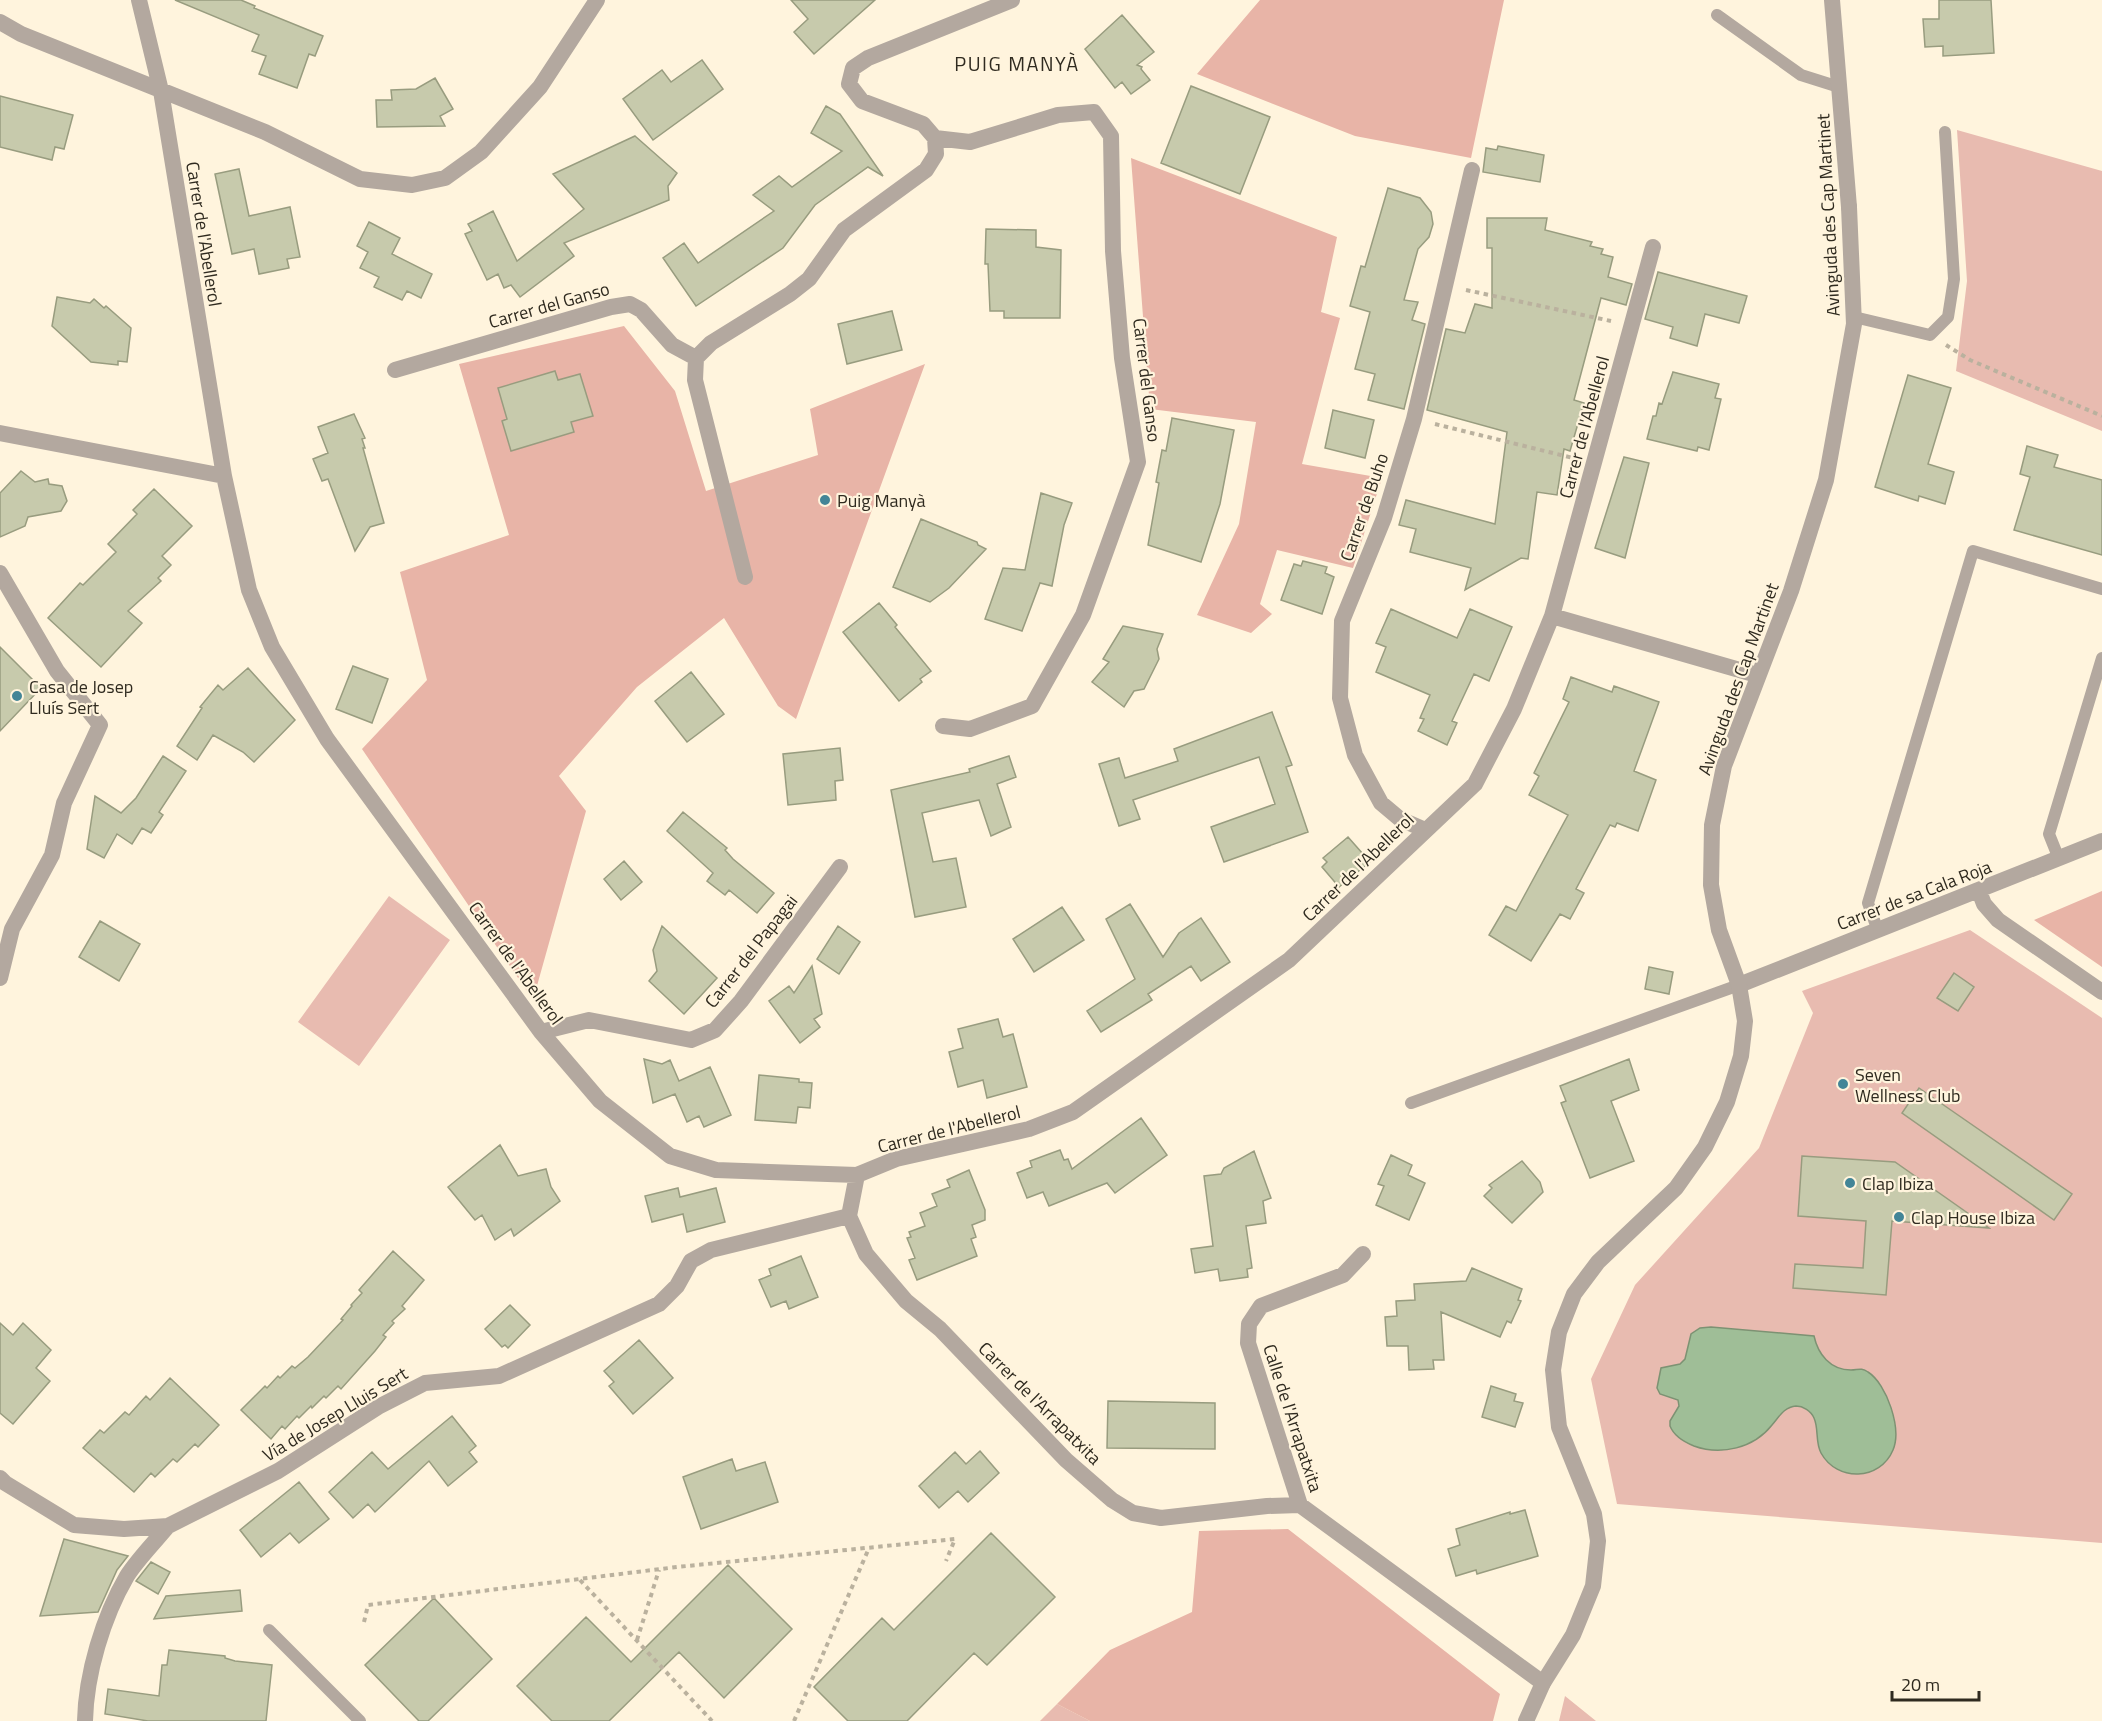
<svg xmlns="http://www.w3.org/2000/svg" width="2102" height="1721" font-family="'Titillium Web',sans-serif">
	<rect width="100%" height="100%" fill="#fff4dd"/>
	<path fill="#e8bbb0" d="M1957 130 2102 171V431L1956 371 1967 281Z
		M389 896 450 940 359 1066 298 1022Z
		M1970 930 2102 1018V1543L1617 1504 1591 1379 1635 1285 1759 1148 1813 1013 1802 991Z
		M1565 1696 1596 1721H1559Z
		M1057 1704 1090 1721H1040Z"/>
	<path fill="#e8b4a7" d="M1260 0H1504L1471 158 1355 136 1197 74Z
		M1131 158 1337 237 1321 312 1340 318 1302 464 1382 478 1353 568 1277 550 1260 604 1272 614 1251 633 1197 615 1239 524 1256 422 1150 409Z
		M624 326 675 391 706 491 818 455 810 409 925 364 796 719 778 706 724 618 637 687 559 776 586 811 533 1000 362 749 427 680 400 572 509 535 459 364Z
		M2102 891V967L2034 920Z
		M1288 1529 1500 1694 1493 1721H1090L1057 1704 1110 1650 1192 1612 1199 1531Z"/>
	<path fill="#9fbe97" stroke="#7d9273" stroke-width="1.5" d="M1711 1327 1814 1336C1818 1354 1830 1370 1851 1370 1858 1370 1861 1367 1868 1372 1887 1384 1902 1429 1893 1450 1880 1481 1837 1482 1821 1453 1815 1442 1819 1429 1814 1418 1811 1411 1803 1406 1796 1406 1784 1407 1779 1417 1772 1425 1754 1448 1721 1456 1694 1446 1684 1442 1674 1436 1670 1426V1421L1679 1406 1678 1400 1660 1394 1657 1388 1661 1368 1680 1364 1685 1359 1691 1334 1700 1328Z"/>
	<path fill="#c7caac" stroke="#989c7f" stroke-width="1.5" d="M175 0H241L255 6 254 8 323 36 315 56 309 54 297 88 259 74 266 56 252 51 259 35Z
		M791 0H875L814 54 794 32 808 19Z
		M1939 0H1991L1994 53 1943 56V46L1925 47 1923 19H1939Z
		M1122 15 1154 52 1137 65 1142 67 1141 69 1150 80 1131 94 1122 82 1115 88 1085 49Z
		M702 60 723 89 653 140 623 99 662 70 671 82Z
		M435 78 453 109 440 116 445 126 377 127 376 100H392L391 90 416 89Z
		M1191 86 1270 117 1240 194 1161 163Z
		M0 96 73 115 64 149 55 147 52 160 0 147Z
		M826 106 840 114 883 176 868 167 815 205 783 248 696 306 663 258 684 243 698 263 774 211 753 195 779 176 792 187 842 151 811 133Z
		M635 136 677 173 668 186 669 200 564 243 574 256 520 297 511 285 504 288 498 274 487 280 465 234 472 231 468 224 493 211 517 261 584 209 553 174Z
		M1498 146 1544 155 1540 182 1483 172 1486 148 1497 150Z
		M239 169 249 216 290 207 300 257 287 259 289 268 259 274 254 249 232 254 215 174Z
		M1388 188 1420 198 1431 212 1433 224 1429 237 1418 249 1404 300 1418 302 1412 320 1425 324 1404 409 1368 400 1375 374 1355 369 1370 312 1350 306 1361 266 1365 267Z
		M1487 218H1547L1545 230 1592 242 1590 246 1603 249 1601 254 1613 257 1608 277 1632 284 1626 305 1601 298 1574 400 1584 403 1570 451 1564 449 1557 495 1537 492 1528 559 1521 558 1465 590 1471 568 1410 552 1416 529 1399 525 1406 500 1495 524 1507 432 1427 410 1446 329 1465 333 1475 304 1492 308V248H1487Z
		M369 222 400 238 392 254 432 274 421 298 407 291 402 300 374 287 379 277 360 268 368 252 357 246Z
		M986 229 1036 230V247L1061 250 1060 318H1004V311H990L988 264H985Z
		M1658 272 1747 296 1739 323 1705 314 1697 346 1670 338 1673 327 1645 319Z
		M57 297 90 303 94 299 104 308 106 306 131 328 127 362 118 361V365L91 362 52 326Z
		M892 311 902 350 847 364 838 324Z
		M555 371 558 380 580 374 593 416 571 422 574 432 511 451 502 421 507 419 498 388Z
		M1673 372 1719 384 1715 398 1721 399 1709 450 1698 447 1697 451 1647 439 1653 416H1656L1659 403 1662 404Z
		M1908 375 1951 388 1928 464 1954 472 1945 504 1919 496 1918 501 1875 487Z
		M1333 410 1374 420 1365 458 1325 448Z
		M354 414 365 438 362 439 365 448H363L384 523 370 527 355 551 328 479 322 481 313 459 328 453 318 427Z
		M1172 418 1234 430 1220 504 1201 562 1148 545 1159 483 1156 482 1162 450 1166 451Z
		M2027 446 2058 455 2054 467 2102 480V555L2014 530 2030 477 2020 474Z
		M1624 457 1649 463 1625 558 1595 548Z
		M21 471 35 482 48 479 49 484 62 486 67 501 61 511 28 517 25 526 0 537V493Z
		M154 489 192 526 162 556 171 565 158 578 161 581 128 611 142 623 101 667 48 618 80 583 83 585 116 552 108 544 137 514 133 510Z
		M1041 493 1072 503 1064 525 1052 586 1040 583 1022 631 985 619 1003 568 1025 570Z
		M921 519 977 542 978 545 986 549 949 588 930 602 893 587Z
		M1303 561 1327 567 1325 573 1334 577 1322 614 1281 600 1294 564 1301 566Z
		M879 603 897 625 895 627 931 671 920 679 922 682 899 701 843 632Z
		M1391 609 1457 638 1470 609 1512 627 1489 681 1474 674 1452 721 1457 723 1447 745 1418 731 1424 719 1420 718 1430 695 1376 672 1386 647 1376 643Z
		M1123 626 1163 634 1157 649 1159 659 1144 689 1134 691 1124 707 1092 682 1109 662 1103 659Z
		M0 647 41 688 0 731Z
		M353 666 388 679 372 723 336 709Z
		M248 668 295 720 254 762 243 752 213 735 197 760 177 746 202 708 200 707 218 685 223 690Z
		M691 672 724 714 687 742 655 701Z
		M1571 677 1612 692 1614 686 1659 702 1634 771 1656 780 1638 831 1617 823 1615 827 1610 825 1576 889 1584 893 1570 919 1560 914 1531 961 1489 935 1506 906 1516 911 1568 815 1529 795 1539 776 1534 773 1569 702 1563 699Z
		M1272 712 1292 765 1286 767 1308 832 1224 862 1211 827 1275 804 1259 757 1133 800 1140 819 1119 826 1099 764 1119 758 1125 778 1178 761 1174 749Z
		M840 748 843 780 835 781 836 800 788 805 783 754Z
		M163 756 186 771 159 812 163 815 151 833 142 828 132 844 117 834 104 858 87 849 95 796 121 813 136 798Z
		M1009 756 1016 777 997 784 1011 827 991 836 979 800 922 813 933 862 956 858 966 907 915 917 891 790 970 772 969 769Z
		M683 812 727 848 725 850 733 859 774 893 757 913 729 890 725 895 707 881 713 873 667 831Z
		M1348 837 1370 862 1339 887 1322 867 1327 862 1323 858Z
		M624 861 642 882 621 900 604 879Z
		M1130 904 1163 957 1179 933 1201 918 1230 962 1201 981 1191 966 1148 994 1152 1000 1101 1032 1087 1011 1135 979 1106 919Z
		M1062 907 1084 940 1034 972 1013 939Z
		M100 921 140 944 119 981 79 957Z
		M662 926 717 978 684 1014 649 981 657 971 653 950Z
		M838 926 860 942 839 974 817 959Z
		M812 966 822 1014 814 1019 820 1027 800 1043 769 1001 789 986 794 993Z
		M1649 967 1673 972 1669 994 1645 989Z
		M1954 973 1974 987 1958 1011 1937 998Z
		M998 1019 1003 1037 1013 1034 1027 1087 987 1098 983 1080 958 1087 949 1052 963 1048 958 1029Z
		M644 1059 662 1064 670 1060 679 1081 710 1067 731 1115 704 1127 699 1116 687 1122 675 1094 653 1103Z
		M1629 1059 1639 1090 1611 1101 1634 1161 1590 1178 1561 1103 1566 1101 1560 1086Z
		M759 1075 799 1079V1082L812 1083 810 1108 798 1107 796 1123 755 1120Z
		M1919 1088 2072 1194 2054 1220 1902 1113Z
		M1141 1118 1167 1155 1115 1193 1107 1183 1049 1206 1043 1192 1027 1198 1017 1173 1032 1167 1030 1161 1060 1150 1064 1160 1068 1159 1072 1169Z
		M500 1145 518 1176 546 1169 551 1187 560 1201 514 1236 511 1229 495 1240 482 1215 475 1220 448 1187Z
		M1254 1151 1271 1198 1263 1201 1266 1223 1246 1226 1252 1268 1247 1269 1248 1277 1220 1281 1218 1269 1195 1273 1191 1249 1213 1246 1204 1176 1221 1174 1224 1168Z
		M1391 1155 1412 1165 1408 1175 1425 1183 1409 1220 1376 1205 1384 1186 1378 1184Z
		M1802 1156 1895 1162 1989 1228 1892 1221 1886 1295 1793 1288 1795 1264 1863 1268 1866 1221 1798 1216Z
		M1522 1161 1540 1182 1543 1192 1512 1223 1484 1196 1492 1188 1489 1185Z
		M969 1170 985 1210V1220L972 1225 976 1237 971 1239 977 1256 917 1280 909 1260 915 1258 907 1238 911 1237 909 1232 925 1226 920 1213 937 1206 932 1194 950 1187 947 1180Z
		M678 1188 680 1197 716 1188 725 1222 687 1232 683 1214 652 1222 645 1196Z
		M393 1251 424 1280 402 1306 405 1309 392 1321 394 1323 383 1335 386 1337 375 1351 341 1389 338 1386 326 1398 324 1396 312 1408 311 1406 299 1418 297 1416 285 1429 282 1426 271 1439 241 1410 265 1386 267 1388 278 1376 280 1378 292 1366 295 1368 308 1357 343 1320 341 1319 352 1306 351 1305 362 1293 359 1290Z
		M801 1256 818 1297 789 1309 786 1301 771 1307 759 1280 771 1275 769 1269Z
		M1472 1268 1522 1289 1518 1300 1521 1301 1511 1323 1507 1321 1500 1337 1441 1312 1444 1360H1433L1434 1369 1409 1370 1408 1346H1387L1385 1317 1397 1316 1396 1301 1415 1300 1414 1284 1466 1281Z
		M510 1305 530 1325 508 1348 505 1345 502 1347 485 1329Z
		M0 1323 13 1335 23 1323 51 1350 36 1368 50 1381 13 1424 0 1413Z
		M639 1340 673 1378 633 1414 609 1386 614 1382 604 1371Z
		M170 1378 219 1425 198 1447 195 1444 177 1462 173 1459 155 1477 151 1473 134 1492 83 1448 100 1430 104 1433 125 1412 129 1415 146 1396 150 1400Z
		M1491 1386 1516 1394 1514 1401 1523 1403 1515 1427 1482 1417Z
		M1108 1401 1215 1403V1449L1107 1448Z
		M452 1416 476 1446 469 1452 477 1462 448 1486 429 1461 375 1512 368 1504 353 1518 329 1492 372 1452 388 1469Z
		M980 1451 999 1473 968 1502 958 1491 939 1508 919 1486 955 1452 966 1464Z
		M732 1459 736 1471 765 1462 778 1502 701 1529 683 1477Z
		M299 1482 329 1519 299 1543 290 1533 261 1557 240 1530Z
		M1525 1510 1538 1556 1477 1574 1476 1570 1456 1576 1448 1549 1460 1545 1456 1529 1510 1512V1514Z
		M991 1533 1055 1597 987 1665 974 1653 907 1721H848L814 1687 882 1618 894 1630Z
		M64 1539 128 1556 117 1570 98 1612 40 1616Z
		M151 1562 170 1572 158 1594 136 1581Z
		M728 1565 792 1629 724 1698 679 1652 609 1721H552L517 1686 586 1617 631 1662Z
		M240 1590 242 1611 154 1619 166 1596Z
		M434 1598 492 1659 428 1721H419L365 1665Z
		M169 1650 225 1656V1658L235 1661 272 1665 266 1721H148L105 1714 108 1689 159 1696 162 1665H167Z"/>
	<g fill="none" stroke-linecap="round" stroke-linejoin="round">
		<path stroke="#bab19e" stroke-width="4" stroke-dasharray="4.5 4.5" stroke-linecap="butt" d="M1466 290 1611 321
			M1946 345 1970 360 2102 416
			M1435 424 1573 458
			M580 1580 712 1721
			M364 1622 368 1605 677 1567 955 1539 946 1561
			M637 1640 659 1570
			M794 1721 869 1548"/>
		<path stroke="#b3a89f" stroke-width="12" d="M1717 15 1801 75 1839 87
			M1854 317 1930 335 1948 317 1954 279 1945 132
			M2059 859 2049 834 2102 658
			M1878 931 1868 903 1973 551 2102 589
			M1411 1103 1739 985
			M269 1630 360 1721"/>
		<path stroke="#b3a89f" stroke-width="16" d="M139 0 161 91 224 476 249 590 272 647 327 739 541 1032 600 1101 670 1156 716 1170 857 1175 896 1159 1029 1129 1073 1112 1289 960 1475 784 1514 709 1552 616 1653 247
			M1832 0 1849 207
			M0 22 21 34 265 132 360 179 412 185 445 178 481 152 540 87 597 0
			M935 138 970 142 1058 115 1094 112 1111 136 1113 251 1122 358 1138 462 1083 615 1032 706 970 729 943 726
			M696 358 695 380 745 577
			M395 370 611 307 630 304 641 310 672 345 696 358 711 343 790 294 809 279 844 230 926 170 936 154 935 138 923 124 862 101 849 84 853 68 868 58 1012 0
			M0 433 224 476
			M0 573 57 671 100 725 64 803 52 855 12 929 0 978
			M1552 616 1757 675
			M1423 829 1400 819 1381 803 1355 755 1340 698 1342 621 1384 518 1414 419 1472 170
			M1979 891 1984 904 1998 920 2102 992
			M1739 985 2102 841
			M541 1032 589 1020 691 1040 715 1030 741 1001 840 867
			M857 1175 849 1216 866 1254 906 1301 940 1329 1066 1460 1112 1500 1133 1513 1161 1518 1267 1506 1300 1505
			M1363 1254 1343 1275 1261 1306 1249 1324 1248 1343 1300 1505 1543 1683
			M0 1478 5 1483 74 1525 124 1529 168 1526 278 1471 378 1407 425 1383 499 1376 659 1304 677 1286 691 1261 711 1250 849 1216
			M85 1721C86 1674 103 1617 127 1576 138 1559 154 1543 168 1526"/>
		<path stroke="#b3a89f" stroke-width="16" d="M1526 1721 1543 1683 1573 1635 1593 1586 1598 1541 1594 1514 1559 1427 1553 1370 1559 1332 1574 1294 1598 1262 1676 1188 1705 1147 1727 1102 1741 1056 1745 1021 1739 985 1719 930 1711 885 1712 825 1724 766 1791 591 1826 480 1854 324 1849 207"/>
	</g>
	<g fill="#438597" stroke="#fff4dd" stroke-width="2">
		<circle cx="825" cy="500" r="6"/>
		<circle cx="17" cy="696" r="6"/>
		<circle cx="1843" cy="1084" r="6"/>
		<circle cx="1850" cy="1183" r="6"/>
		<circle cx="1899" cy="1217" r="6"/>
	</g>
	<g text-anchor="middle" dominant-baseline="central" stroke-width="4.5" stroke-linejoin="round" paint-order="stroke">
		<g font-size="18" fill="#2f2a1f" stroke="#fff4dd">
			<text transform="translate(1828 215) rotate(-93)">Avinguda des Cap Martinet</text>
			<text transform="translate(204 234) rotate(81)">Carrer de l'Abellerol</text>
			<text transform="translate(549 305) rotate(-16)">Carrer del Ganso</text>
			<text transform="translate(1147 380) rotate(83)">Carrer del Ganso</text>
			<text transform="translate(1584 427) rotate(-75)">Carrer de l'Abellerol</text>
			<text transform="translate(1364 507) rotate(-71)">Carrer de Buho</text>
			<text transform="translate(1738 679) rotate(-70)">Avinguda des Cap Martinet</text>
			<text transform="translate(1358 867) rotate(-44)">Carrer de l'Abellerol</text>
			<text transform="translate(1914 895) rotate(-21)">Carrer de sa Cala Roja</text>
			<text transform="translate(751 951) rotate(-52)">Carrer del Papagai</text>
			<text transform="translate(516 963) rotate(54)">Carrer de l'Abellerol</text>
			<text transform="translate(949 1129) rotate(-14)">Carrer de l'Abellerol</text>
			<text transform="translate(1040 1403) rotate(45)">Carrer de l'Arrapatxita</text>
			<text transform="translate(335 1414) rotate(-31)">Vía de Josep Lluis Sert</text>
			<text transform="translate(1293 1418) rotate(72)">Calle de l'Arrapatxita</text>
		</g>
		<g font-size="18" fill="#2f2a1f" stroke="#fff4dd" text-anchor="start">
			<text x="837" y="500">Puig Manyà</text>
			<text x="29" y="686">Casa de Josep<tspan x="29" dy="21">Lluís Sert</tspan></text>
			<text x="1855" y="1074">Seven<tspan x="1855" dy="21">Wellness Club</tspan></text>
			<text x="1862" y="1183">Clap Ibiza</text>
			<text x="1911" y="1217">Clap House Ibiza</text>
		</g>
		<g font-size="20" letter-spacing="1.5" fill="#2f2a1f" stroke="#fff4dd">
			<text x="1017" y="63">PUIG MANYÀ</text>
		</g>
	</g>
	<path d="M1892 1691v9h87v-9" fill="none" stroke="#2f2a1f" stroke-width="3"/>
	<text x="1901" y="1691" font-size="18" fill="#2f2a1f" stroke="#fff4dd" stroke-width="4.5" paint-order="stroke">20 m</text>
</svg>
